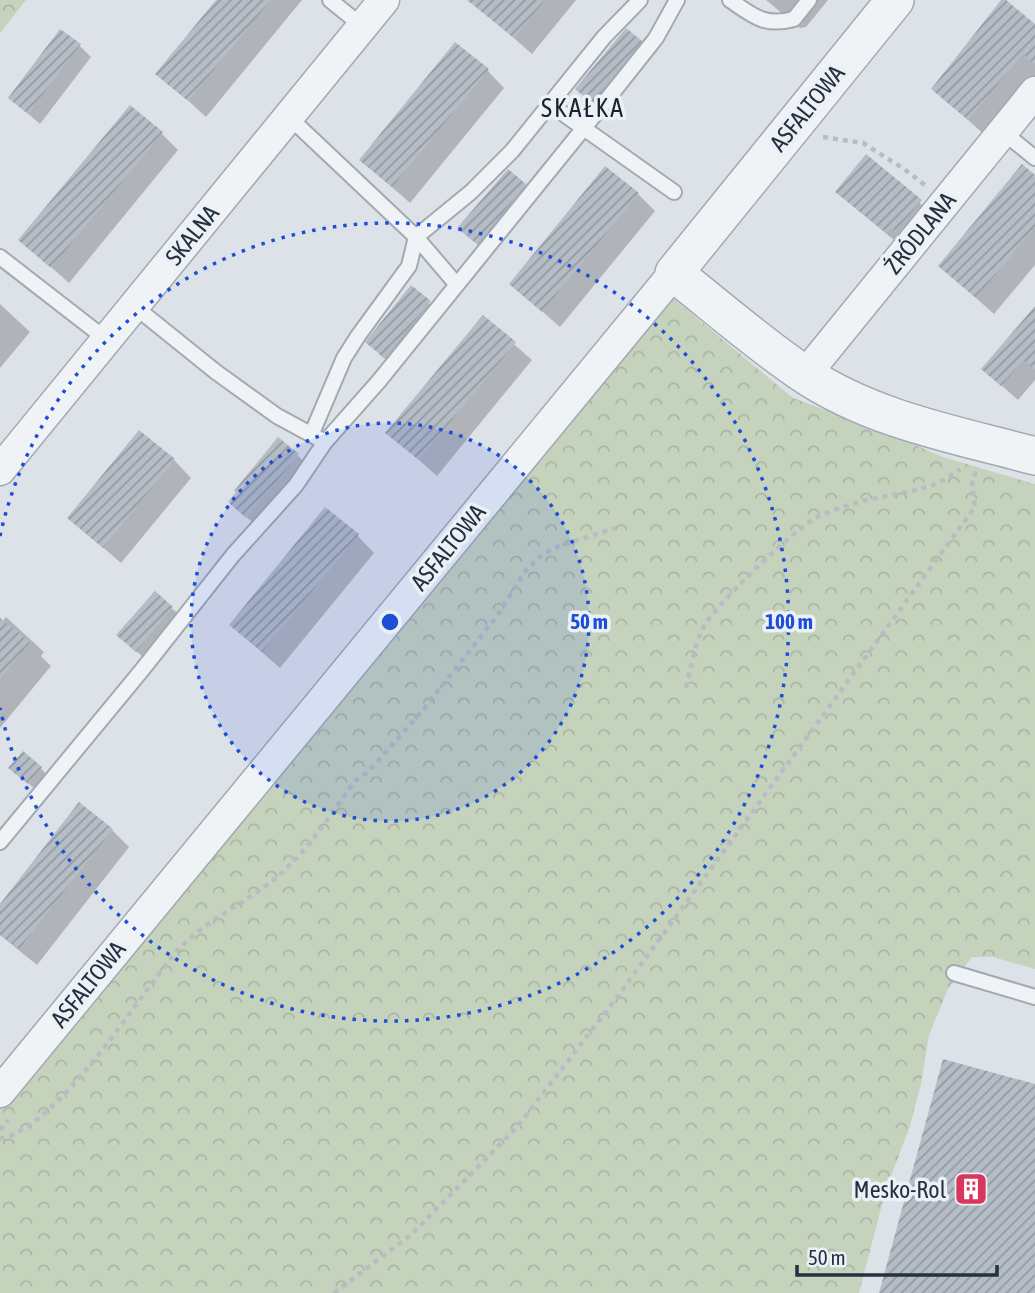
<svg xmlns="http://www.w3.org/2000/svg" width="1035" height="1293" font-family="'Asap Condensed',sans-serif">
	<defs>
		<pattern id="forest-crowns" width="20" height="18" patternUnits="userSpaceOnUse" patternTransform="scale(1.75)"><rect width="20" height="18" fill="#c5d3bd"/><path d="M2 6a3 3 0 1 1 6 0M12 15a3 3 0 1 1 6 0" fill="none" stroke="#a9b6a4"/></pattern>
		<pattern id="building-hatch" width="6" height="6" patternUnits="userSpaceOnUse" patternTransform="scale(1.75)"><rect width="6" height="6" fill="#b4bcc5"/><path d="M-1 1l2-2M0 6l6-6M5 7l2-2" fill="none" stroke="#9299a1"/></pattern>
	</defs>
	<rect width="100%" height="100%" fill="#dde2e8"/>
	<path fill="url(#forest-crowns)" d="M0 0H26L0 33Z
		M657 285 793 398 885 432 943 457 1035 484V969L993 957H972L948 989 929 1035 921 1084 909 1129 886 1189 859 1293H0V1083Z"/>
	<path fill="#0003" d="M218 0H302L206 117 158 73Z
		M492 0H576L532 54 483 11Z
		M766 0H828L806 27 800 28Z
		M1004 0 1035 26V77L986 136 933 89Z
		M640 42 652 53 604 113 588 100Z
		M79 45 91 57 40 124 10 98Z
		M487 70 504 88 410 203 361 160Z
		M161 133 178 150 69 283 21 240Z
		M867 157 938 219 905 249 855 208 838 191Z
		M1035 178V265L994 314 940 266Z
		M525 185 536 197 489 254 471 239Z
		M638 194 655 211 560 327 511 284Z
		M411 288 441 314 396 368 379 354Z
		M0 304 30 332 0 368Z
		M1035 312V380L1018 400 983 369Z
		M483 317 532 360 437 476 388 433Z
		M297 455 309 466 259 528 242 513Z
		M174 460 191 478 121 563 69 518Z
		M357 535 374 553 280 668 231 625Z
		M155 594 184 619 149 662 130 646Z
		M6 617 44 652 41 656 51 666 0 728V620L2 622Z
		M41 768 46 774 34 788 16 773Z
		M112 830 129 847 37 965 0 935V906Z"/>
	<path fill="url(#building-hatch)" d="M216 0H271L188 101 155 74Z
		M467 0H545L514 38Z
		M1001 0H1006L1035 24V65L1023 54 968 120 931 89Z
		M626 28 642 41 592 103 575 89Z
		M60 29 81 44 28 114 8 98Z
		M455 42 489 69 392 187 359 160Z
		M130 105 163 132 51 268 18 240Z
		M866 154 922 200 895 232 891 228 887 233 835 192Z
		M1022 164 1035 175V227L976 298 938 266Z
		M605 166 639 193 542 312 509 284Z
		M508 169 526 184 477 244 457 228Z
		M411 285 431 301 384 358 365 342Z
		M1035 306V370L1024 360 1001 386 981 369Z
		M483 315 516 342 419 460 385 433Z
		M139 430 175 459 103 548 67 518Z
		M278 437 299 454 246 518 228 502 236 492 234 491Z
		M325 507 359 534 262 652 229 625Z
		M155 591 173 607 136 652 116 635Z
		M0 618 30 642 0 679Z
		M23 751 42 767 28 784 8 768Z
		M79 802 113 829 19 949 0 935V904Z
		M943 1059 1035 1084V1293H879Z"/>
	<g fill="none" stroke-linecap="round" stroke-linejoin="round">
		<defs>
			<path id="service" d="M330 0 362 26
				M730 0C753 16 765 27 794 19L809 0
				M551 105 674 192
				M289 117 416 237 471 192 512 151 604 37 640 0
				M1003 132 1035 158
				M416 237 457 285
				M0 257 107 340
				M134 306 216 372 277 416 325 442
				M312 433 344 358 358 336 409 266 416 237
				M0 842 142 670 233 555 296 485 325 442 379 381 617 87 656 38 677 0
				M954 973 1035 997"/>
			<path id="minor" d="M805 375 1035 92
				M0 470 384 0
				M0 1092 674 273"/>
			<path id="tertiary" d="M895 0 674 273C717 307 759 344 804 374 873 420 957 435 1035 456"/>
		</defs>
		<use href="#service" stroke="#a2a9b2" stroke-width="18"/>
		<use href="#minor" stroke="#a2a9b2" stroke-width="33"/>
		<use href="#tertiary" stroke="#a2a9b2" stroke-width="40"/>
		<path stroke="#b7bdc3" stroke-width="4.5" stroke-dasharray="5 5" stroke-linecap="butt" d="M823 137 863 143 904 169 926 186
			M686 687C691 669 694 647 702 630 712 607 793 531 815 518 828 512 842 507 855 503 891 493 931 494 960 469
			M0 1130 8 1120
			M0 1139C60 1125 133 1004 173 956 200 923 237 908 270 883 305 855 329 817 355 781L368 772 423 710 497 616 526 570 543 554 559 546 616 528
			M334 1293 412 1234 517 1127 618 996 975 507 972 480 977 470"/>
		<use href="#service" stroke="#f0f3f6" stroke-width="14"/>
		<use href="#minor" stroke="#f0f3f6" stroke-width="30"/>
		<use href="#tertiary" stroke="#f0f3f6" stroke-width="37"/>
	</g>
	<circle cx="390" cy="622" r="199" fill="#1d4ed8" fill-opacity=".12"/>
	<g fill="none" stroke="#1d4ed8" stroke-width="3.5" stroke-dasharray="3.5 7">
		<circle cx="390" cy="622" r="199"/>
		<path d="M0 536A399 399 0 1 1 0 708"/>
	</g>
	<defs>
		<symbol id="building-square" viewBox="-11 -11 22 22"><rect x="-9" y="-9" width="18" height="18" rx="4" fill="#d9365d" stroke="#ecf1f6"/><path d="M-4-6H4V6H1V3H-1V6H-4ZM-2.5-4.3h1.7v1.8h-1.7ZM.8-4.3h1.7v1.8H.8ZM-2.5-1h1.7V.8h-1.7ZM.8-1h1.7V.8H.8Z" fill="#fff"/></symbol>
	</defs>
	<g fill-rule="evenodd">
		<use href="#building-square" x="952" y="1170" width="38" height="38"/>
	</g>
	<g text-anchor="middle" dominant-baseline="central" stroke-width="7" stroke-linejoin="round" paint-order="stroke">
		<g font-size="24" fill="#253140" stroke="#ecf1f6">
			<text transform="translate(807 108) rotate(-51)">ASFALTOWA</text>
			<text transform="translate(920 233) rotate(-51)">ŹRÓDLANA</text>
			<text transform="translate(192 235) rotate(-51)">SKALNA</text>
			<text transform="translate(448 547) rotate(-51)">ASFALTOWA</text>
			<text transform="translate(88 984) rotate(-51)">ASFALTOWA</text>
		</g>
		<g font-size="24" fill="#253140" stroke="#ecf1f6" text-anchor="end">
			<text x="946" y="1189">Mesko-Rol</text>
		</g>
		<g font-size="26" letter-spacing="2" fill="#182231" stroke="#ecf1f6">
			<text x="583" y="108">SKAŁKA</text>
		</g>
	</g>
	<circle cx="390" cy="622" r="10" fill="#1d4ed8" stroke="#ecf1f6" stroke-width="3.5"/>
	<g font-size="21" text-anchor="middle" font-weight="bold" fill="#1d4ed8" stroke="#ecf1f6" stroke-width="7" stroke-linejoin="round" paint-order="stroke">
		<text x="589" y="629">50 m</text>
		<text x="789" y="629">100 m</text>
	</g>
	<path d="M797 1265v10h200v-10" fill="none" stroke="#253140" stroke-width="3.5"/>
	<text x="808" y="1265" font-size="21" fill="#253140" stroke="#ecf1f6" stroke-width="5" paint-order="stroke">50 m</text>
</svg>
